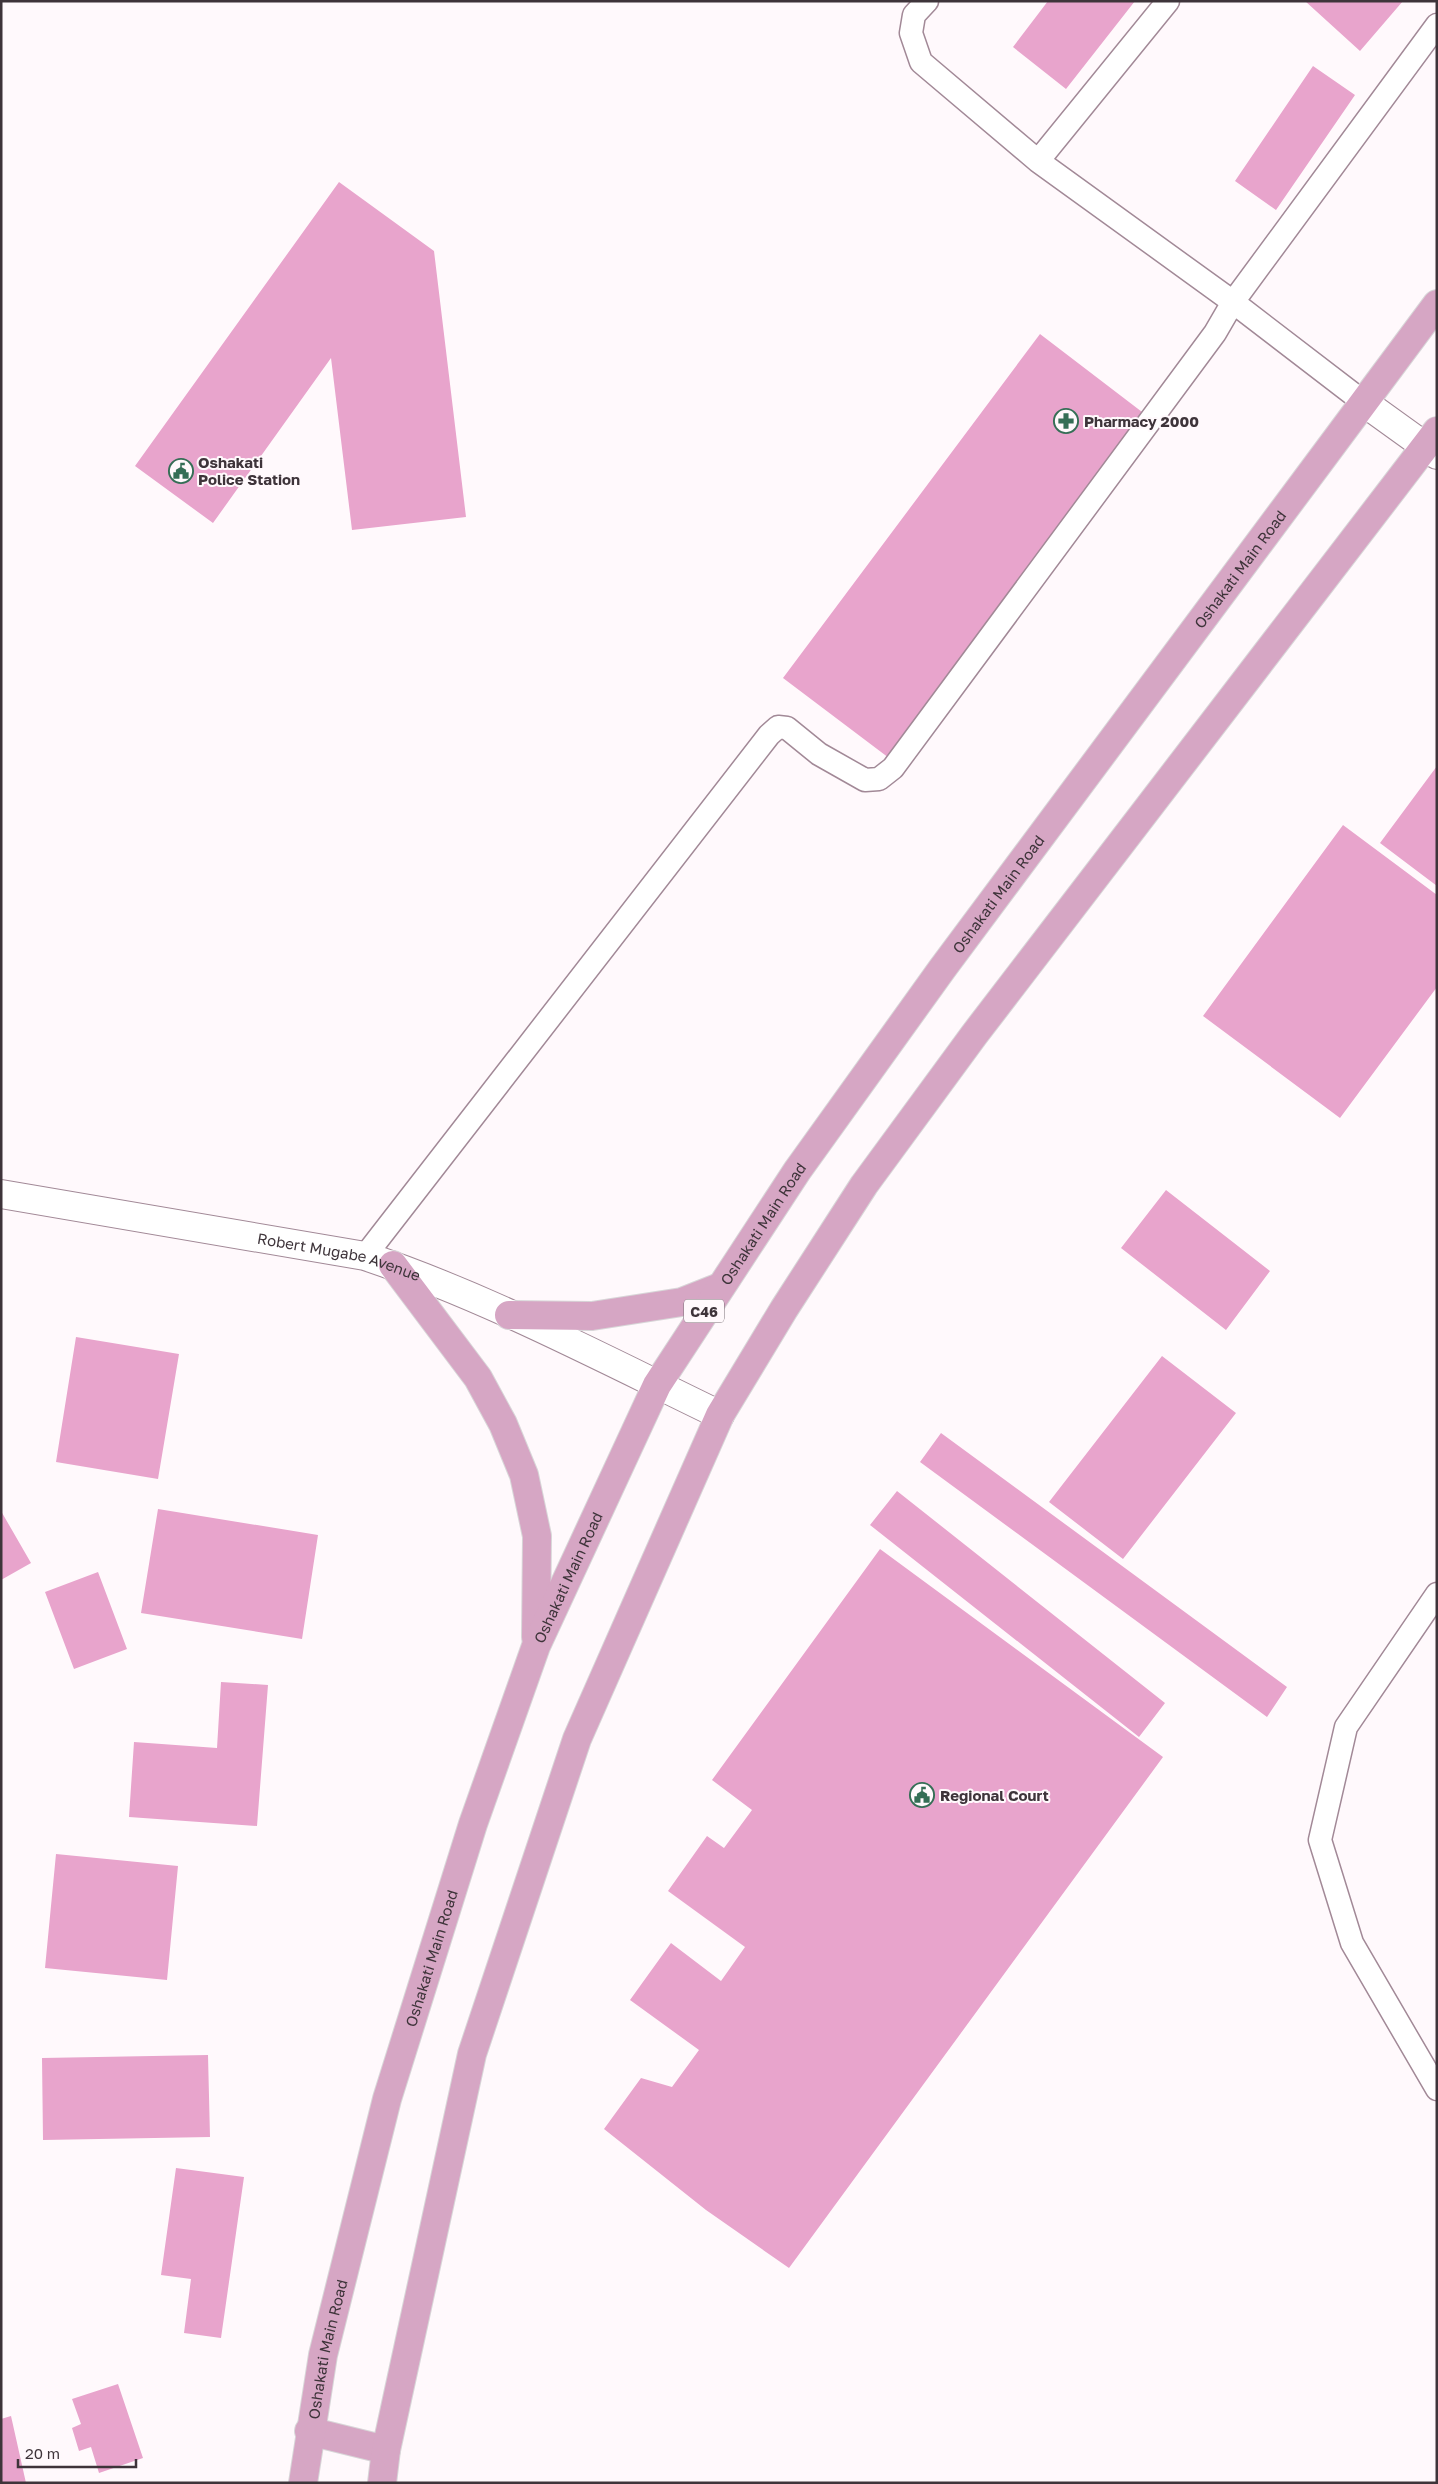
<svg xmlns="http://www.w3.org/2000/svg" width="1438" height="2484" font-family="'Golos Text',sans-serif">
	<rect width="100%" height="100%" fill="#fff9fc"/>
	<path fill="#e8a4cc" d="M1048 1H1135L1066 89 1013 47Z
		M1305 1H1403L1360 51Z
		M1313 66 1355 95 1276 210 1235 181Z
		M339 182 434 251 466 517 352 530 331 358 213 523 135 466Z
		M1040 334 1146 415 889 758 783 678Z
		M1437 766V886L1380 843Z
		M1343 825 1437 895V987L1340 1118 1203 1016Z
		M1166 1190 1270 1271 1226 1330 1121 1248Z
		M76 1337 179 1354 158 1479 56 1462Z
		M1162 1356 1236 1413 1123 1559 1049 1502Z
		M941 1433 1287 1687 1267 1717 920 1462Z
		M897 1491 1165 1703 1139 1737 870 1525Z
		M158 1509 318 1535 302 1639 141 1613Z
		M1 1511 31 1563 1 1580Z
		M880 1549 1163 1757 789 2268 706 2210 604 2129 641 2078 672 2087 699 2050 630 2000 671 1943 721 1981 745 1947 668 1891 707 1836 724 1848 752 1810 712 1780Z
		M98 1572 127 1649 74 1669 45 1592Z
		M221 1682 268 1685 257 1826 129 1817 134 1742 217 1748Z
		M56 1854 178 1866 167 1980 45 1968Z
		M208 2055 210 2137 43 2140 42 2058Z
		M176 2168 244 2177 221 2338 184 2333 191 2279 161 2275Z
		M118 2384 143 2458 99 2473 91 2447 79 2451 72 2428 81 2424 72 2399Z
		M11 2416 26 2483H1V2419Z"/>
	<g fill="none" stroke-linecap="round" stroke-linejoin="round">
		<defs>
			<path id="lane" d="M927 1 914 15 911 33 921 62 1038 161 1233 302 1437 25
				M1038 161 1168 1
				M365 1256 769 735 778 727 787 728 819 754 865 780 879 779 893 768 1215 333 1233 302 1362 401
				M1437 1594 1346 1727 1320 1840 1352 1943 1437 2089"/>
			<g id="street">
				<path d="M1362 401 1437 455"/>
				<path id="s1" d="M1 1194 365 1256C487 1297 604 1359 720 1415"/>
			</g>
			<g id="primary">
				<path d="M393 1265 478 1378 503 1424 524 1475 537 1536 536 1637"/>
				<path d="M509 1315 592 1316 682 1302 720 1287"/>
				<path d="M309 2431 386 2450"/>
				<path id="s2" d="M303 2483 323 2355 387 2099 473 1824 536 1646 657 1385 797 1171 942 969 1437 304"/>
				<path d="M382 2483 386 2450 472 2054 577 1739 720 1415 784 1309 864 1185 974 1035 1437 431"/>
			</g>
		</defs>
		<use href="#lane" stroke="#a28997" stroke-width="25"/>
		<use href="#street" stroke="#a28997" stroke-width="30"/>
		<use href="#primary" stroke="#d8d6d8" stroke-width="30"/>
		<use href="#lane" stroke="#fff" stroke-width="22"/>
		<use href="#street" stroke="#fff" stroke-width="28"/>
		<use href="#primary" stroke="#d6a6c4" stroke-width="28"/>
	</g>
	<defs>
		<symbol id="pharmacy-ring" viewBox="-11 -11 22 22"><circle r="9.5" fill="#fff9fc" stroke="#356e56" stroke-width="1.5"/><path d="M-2-6h4v4h4v4h-4v4h-4v-4h-4v-4h4Z" fill="#356e56"/></symbol>
		<symbol id="civic-ring" viewBox="-11 -11 22 22"><circle r="9.5" fill="#fff9fc" stroke="#356e56" stroke-width="1.5"/><path d="M-.6-6.5H3V-4.5H.6V-3L4-1V1h2V6H-6V1h2V-1L-.6-3ZM-1.2 2.5V6h2.4V2.5Z" fill="#356e56"/></symbol>
	</defs>
	<g fill-rule="evenodd">
		<use href="#pharmacy-ring" x="1052" y="407" width="28" height="28"/>
		<use href="#civic-ring" x="167" y="457" width="28" height="28"/>
		<use href="#civic-ring" x="908" y="1781" width="28" height="28"/>
	</g>
	<g text-anchor="middle" dominant-baseline="central" stroke-width="4" stroke-linejoin="round" paint-order="stroke">
		<rect fill="#fff9fc" stroke="#786f74" stroke-width="1" x="684" y="1299.5" width="40" height="23" rx="4"/>
		<g font-size="14" font-weight="bold" fill="#3e343a">
			<text x="704" y="1311">C46</text>
		</g>
		<g font-size="15" font-weight="bold" fill="#3e343a" stroke="#fff9fc" text-anchor="start">
			<text x="1084" y="421">Pharmacy 2000</text>
			<text x="198" y="462">Oshakati<tspan x="198" dy="17">Police Station</tspan></text>
			<text x="940" y="1795">Regional Court</text>
		</g>
		<g font-size="15" fill="#3e343a" stroke="#fff9fc">
			<text stroke="none"><textPath href="#s2" startOffset="2161">Oshakati Main Road</textPath></text>
			<text stroke="none"><textPath href="#s2" startOffset="1756">Oshakati Main Road</textPath></text>
			<text stroke="none"><textPath href="#s2" startOffset="1351">Oshakati Main Road</textPath></text>
			<text stroke="none"><textPath href="#s1" startOffset="344">Robert Mugabe Avenue</textPath></text>
			<text stroke="none"><textPath href="#s2" startOffset="946">Oshakati Main Road</textPath></text>
			<text stroke="none"><textPath href="#s2" startOffset="541">Oshakati Main Road</textPath></text>
			<text stroke="none"><textPath href="#s2" startOffset="136">Oshakati Main Road</textPath></text>
		</g>
	</g>
	<rect width="1438" height="2484" fill="none" stroke="#3e343a" stroke-width="5"/>
	<path d="M18 2459v8h118v-8" fill="none" stroke="#3e343a" stroke-width="2.5"/>
	<text x="25" y="2459" font-size="15" fill="#3e343a" stroke="#fff9fc" stroke-width="4" paint-order="stroke">20 m</text>
</svg>
